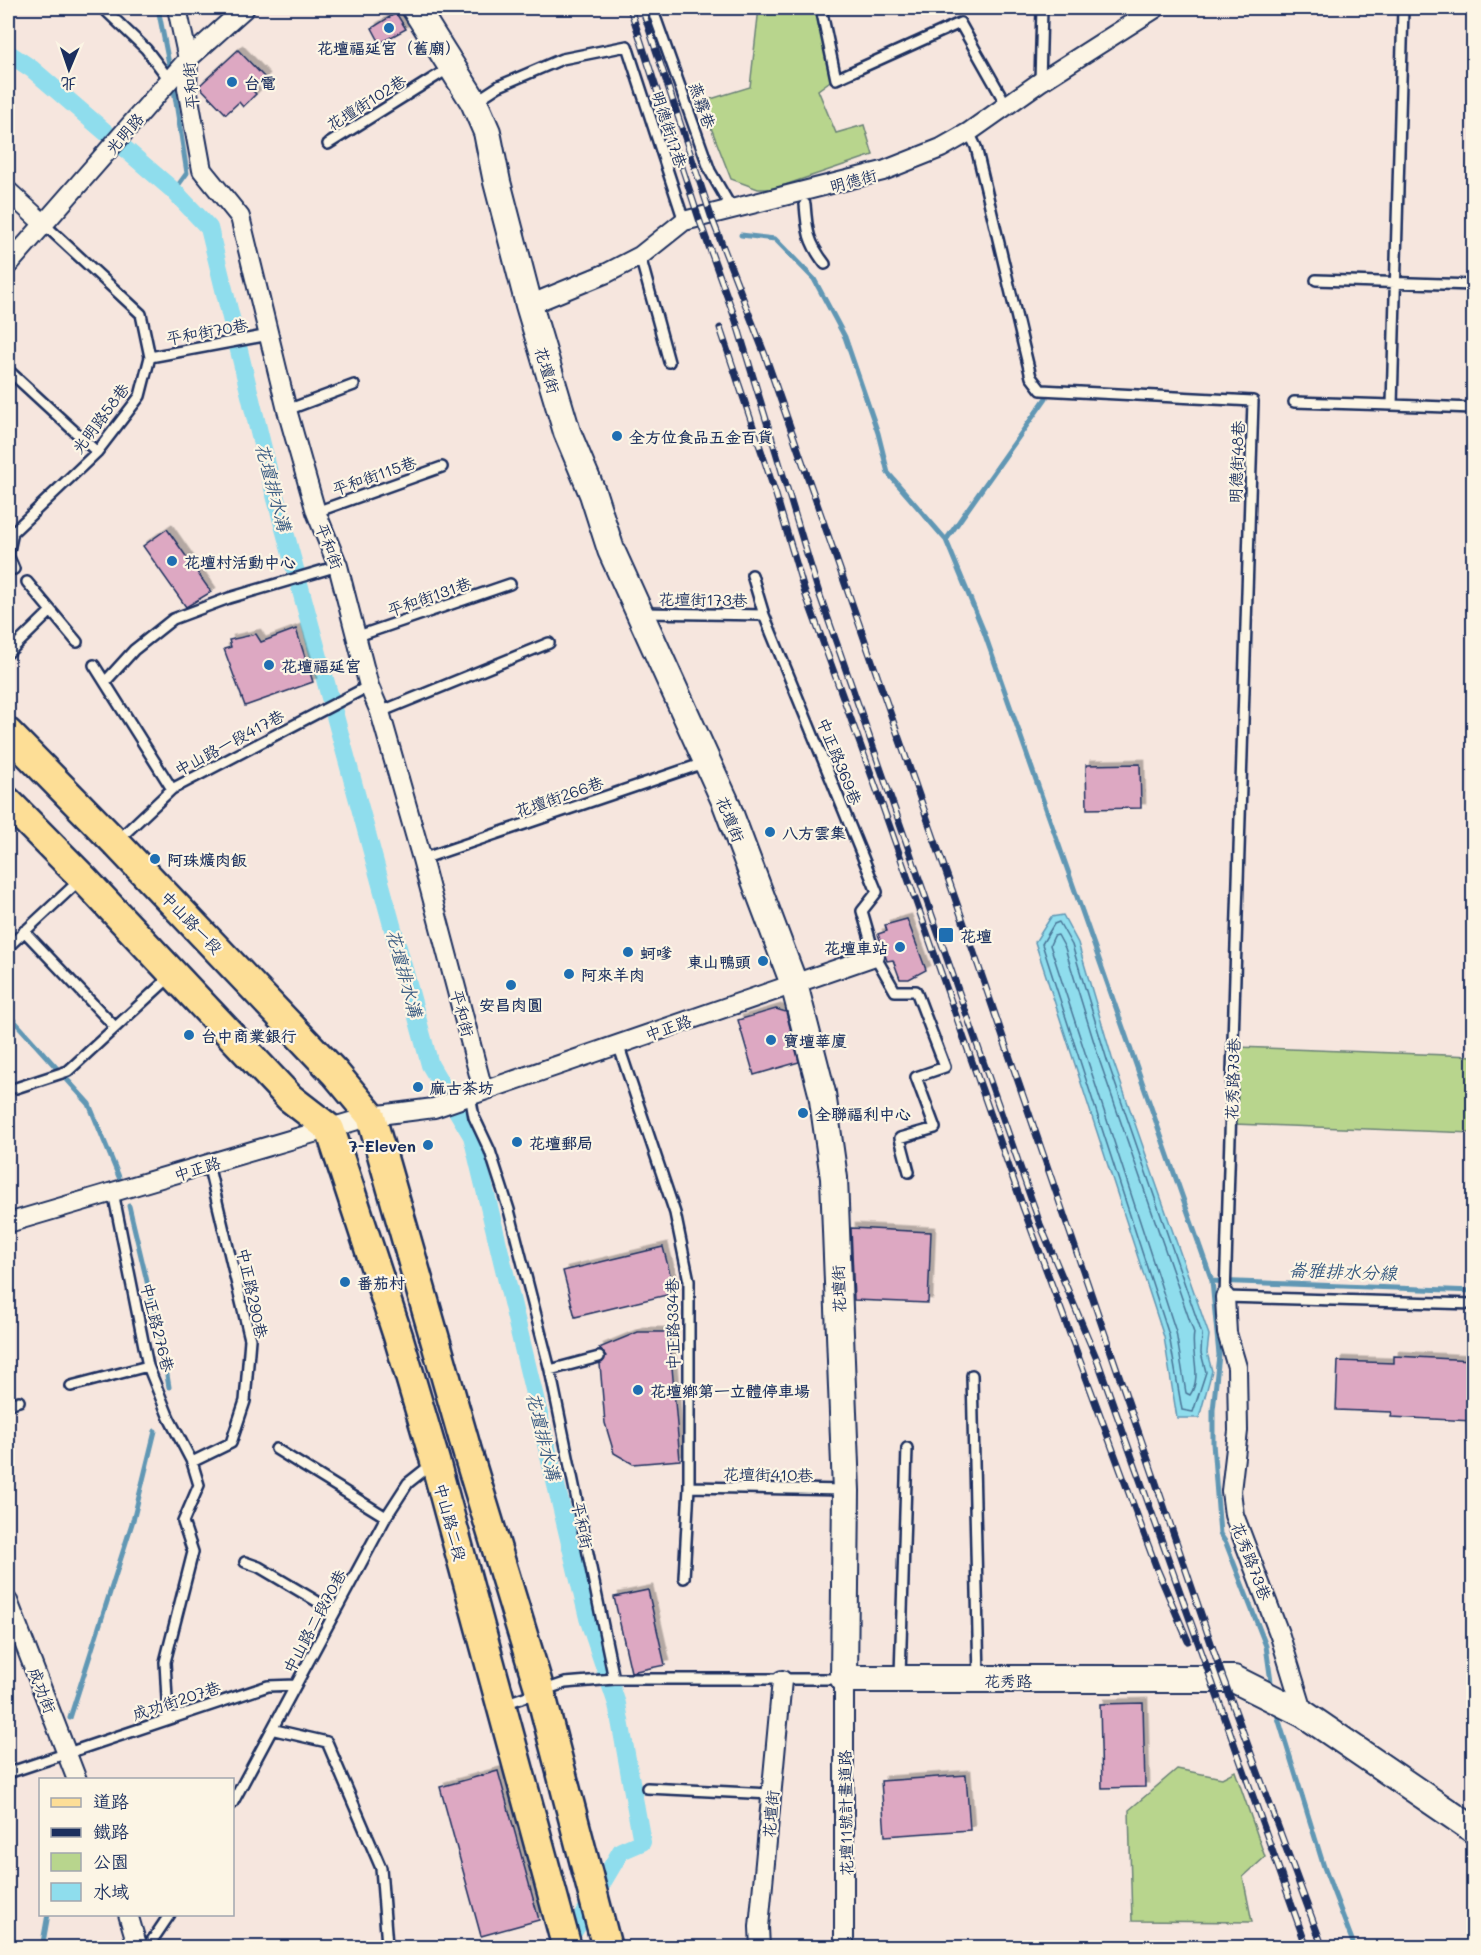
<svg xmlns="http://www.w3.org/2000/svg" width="1481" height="1955" font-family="Mali,'LXGW WenKai TC',sans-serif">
	<defs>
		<filter id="shadow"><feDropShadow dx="4.5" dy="-4.5" stdDeviation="0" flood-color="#0004"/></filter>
	</defs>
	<rect width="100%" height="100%" fill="#f6e6de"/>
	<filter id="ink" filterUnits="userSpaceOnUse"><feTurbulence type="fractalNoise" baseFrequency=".0167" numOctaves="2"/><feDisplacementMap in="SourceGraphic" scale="12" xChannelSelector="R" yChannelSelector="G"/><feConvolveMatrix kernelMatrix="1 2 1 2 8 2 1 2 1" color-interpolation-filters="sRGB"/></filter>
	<g filter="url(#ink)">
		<path fill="#b8d58d" stroke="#6a8276" stroke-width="1.5" d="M759 8H822L833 79 818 90 836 133 864 125 873 155 773 189H758L731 179 701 102 750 87Z
			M1237 1047 1473 1056V1133L1234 1124Z
			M1177 1769 1222 1778 1235 1771 1265 1857 1243 1877 1252 1922 1132 1921 1129 1810Z"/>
		<path fill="#8fdded" stroke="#6197b4" stroke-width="1.5" d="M1063 915 1078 943 1112 1058 1209 1335 1207 1353 1212 1371 1199 1418H1177L1164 1337 1035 942 1051 917Z"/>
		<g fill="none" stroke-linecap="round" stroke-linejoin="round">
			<path stroke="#497597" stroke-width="1.5" d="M1059 922 1072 945 1107 1060 1202 1334 1201 1353 1206 1372 1193 1412 1182 1410 1169 1335 1042 944 1054 924Z
				M1058 935 1065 948 1100 1062 1194 1333C1190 1354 1203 1376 1190 1395L1186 1393 1176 1332 1050 945 1054 936Z"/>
			<path stroke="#6197b4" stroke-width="5" d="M158 8 171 74
				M173 83 187 173 174 191
				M741 235 775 239 814 279 845 337 878 433 888 473 946 540
				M1046 398 946 540 984 632 1212 1281 1219 1355 1213 1410V1443L1220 1534 1226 1543 1266 1646 1272 1689
				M8 1014 89 1104 119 1177
				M129 1206 161 1340 169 1387
				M1212 1281 1474 1291
				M1275 1708 1324 1867 1355 1948
				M70 1718 134 1517 155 1431
				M42 1948 48 1914"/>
			<path stroke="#8fdded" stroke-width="18" d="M8 53 32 69 174 191 209 228 270 477 430 1065 472 1136 588 1618 617 1704 642 1842 621 1851 564 1948"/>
		</g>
		<path fill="#dda8c2" stroke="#1b2f5e" stroke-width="1.5" filter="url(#shadow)" d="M396 13 406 29 380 43 372 28Z
			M238 50 265 78 252 90 256 94 243 107 239 102 226 114 199 86Z
			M167 529 211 592 186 607 143 546Z
			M296 629 313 682 245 706 224 649 231 647 229 640 256 634 261 642Z
			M1140 764 1141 808 1087 809 1086 765Z
			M907 919 926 970 909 979H900L893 960 887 961 878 934 887 931 885 925Z
			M776 1009 786 1012 799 1062 754 1075 738 1020Z
			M851 1228 931 1232 928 1303 854 1300Z
			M663 1247 675 1293 575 1317 563 1271Z
			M638 1332H669L680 1460 633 1464 614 1453 605 1423 600 1364 606 1356 599 1348Z
			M1394 1356 1473 1360V1421L1391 1417 1392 1412 1336 1410 1338 1361 1394 1363Z
			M648 1590 665 1665 631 1672 614 1597Z
			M1143 1703 1145 1787 1102 1788 1100 1704Z
			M498 1771 539 1920 481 1936 440 1787Z
			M966 1775 970 1830 885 1836 881 1781Z"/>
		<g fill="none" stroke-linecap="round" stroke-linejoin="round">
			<defs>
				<path id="lane" d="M103 8 146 49 171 82
					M652 8 710 171 732 209
					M821 8 836 79 960 23 1007 106
					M1403 8 1392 405 1474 408
					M1040 82 1042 8
					M476 101 499 86 562 59 627 46 684 221
					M969 132 976 147 1031 377 1041 390 1253 401 1225 1297 1474 1304
					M328 144 451 67
					M805 204C807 231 808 242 825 264
					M640 256 669 362
					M1316 280 1474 285
					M150 357 269 335
					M8 370 97 452
					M1294 402 1392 405
					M287 410 354 385
					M316 512 442 467
					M14 569 8 555 13 532 97 452 140 396 150 357 141 314 44 224
					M752 575 764 615 877 892 862 911 875 956 895 991H916L945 1067 916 1077 935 1128 900 1138 909 1172
					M27 582 77 642
					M644 613 764 615
					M358 636 510 584
					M8 653 51 611
					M94 665 172 789
					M105 682 134 650 173 619 229 598 338 566
					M380 712 549 643
					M117 841 172 789 369 686
					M422 859 704 763
					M24 931 115 1027
					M8 947 81 879
					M618 1044 675 1213 689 1281V1487L684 1578
					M16 1088 68 1071 172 975
					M470 1095 474 1117 490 1151 509 1210 550 1370 614 1679
					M113 1192 148 1366 169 1418 192 1462 199 1485 183 1522 193 1552 165 1662 168 1718
					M550 1370 599 1357
					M972 1375 979 1678
					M71 1386 148 1366
					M8 1404 19 1401
					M276 1449 386 1517
					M192 1462 231 1443 245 1401 250 1339 208 1164
					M689 1487 845 1490
					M245 1562 259 1567 335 1612
					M900 1676 907 1448
					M504 1704 565 1683 614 1679H843
					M275 1730 327 1742 381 1868 387 1945
					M8 1773 268 1686 296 1685
					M647 1788 772 1794
					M232 1804 386 1517 408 1483 432 1464
					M147 1948 170 1914"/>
				<path id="street" d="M177 8 188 59 187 88 202 170 240 217 287 410 316 512 338 566 369 686 380 712 422 859 483 1090
					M8 191 44 224
					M8 265 188 59 245 8
					M529 305 607 273 640 256 684 221 883 171 941 148 969 132 1040 82 1156 8
					M8 1223 371 1116 434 1108 875 956
					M1225 1297 1227 1333 1237 1367 1238 1431 1231 1491 1234 1515 1280 1636 1304 1714
					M8 1601 77 1780
					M844 1679V1948
					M128 1914 138 1948
					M760 1948 759 1927 782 1680"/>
				<path id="secondary" d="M415 8 474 102 487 132 497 182 529 305 567 432 593 494 611 550 725 801 794 984 822 1093 834 1178 846 1491 844 1679H1234L1304 1714 1474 1830"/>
				<path id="primary" d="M8 733 115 842 335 1073 371 1116 467 1451 540 1691 607 1948
					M8 802 83 878 290 1098 330 1129 398 1336 435 1461 567 1948"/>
			</defs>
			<use href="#lane" stroke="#1b2f5e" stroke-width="14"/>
			<use href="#street" stroke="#1b2f5e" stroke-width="22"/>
			<use href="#secondary" stroke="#1b2f5e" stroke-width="30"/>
			<use href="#primary" stroke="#1b2f5e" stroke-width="33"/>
			<use href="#lane" stroke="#fcf5e5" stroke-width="9"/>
			<use href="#street" stroke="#fcf5e5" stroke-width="18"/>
			<use href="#secondary" stroke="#fcf5e5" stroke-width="26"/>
			<use href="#primary" stroke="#fdde96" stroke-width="28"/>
			<defs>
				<path id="rail" d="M630 8 699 219 736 321 818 590 1040 1224 1098 1362 1307 1948
					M642 8 711 216 765 355 963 921 1223 1678 1323 1948
					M720 328 776 495 804 590 879 796 1023 1207 1157 1569 1188 1641"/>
			</defs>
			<use href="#rail" stroke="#1b2f5e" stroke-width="7"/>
			<use href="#rail" stroke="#fcf5e5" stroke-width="4.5" stroke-dasharray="14" stroke-linecap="butt"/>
		</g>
	</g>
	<g fill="#1f6fb2" stroke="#fcf5e5" stroke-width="2">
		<circle cx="389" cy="28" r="6"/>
		<circle cx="232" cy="82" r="6"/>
		<circle cx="617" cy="436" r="6"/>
		<circle cx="172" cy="561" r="6"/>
		<circle cx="269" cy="665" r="6"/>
		<circle cx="770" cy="832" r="6"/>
		<circle cx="155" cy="859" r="6"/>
		<rect x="938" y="927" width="16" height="16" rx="3"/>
		<circle cx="900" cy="947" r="6"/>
		<circle cx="628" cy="952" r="6"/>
		<circle cx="763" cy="961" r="6"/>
		<circle cx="569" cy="974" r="6"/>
		<circle cx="511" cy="985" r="6"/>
		<circle cx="189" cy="1035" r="6"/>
		<circle cx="771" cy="1040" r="6"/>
		<circle cx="418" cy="1087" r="6"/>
		<circle cx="803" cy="1113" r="6"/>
		<circle cx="517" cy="1142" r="6"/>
		<circle cx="428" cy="1145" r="6"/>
		<circle cx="345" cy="1282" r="6"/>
		<circle cx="638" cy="1390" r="6"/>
	</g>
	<g text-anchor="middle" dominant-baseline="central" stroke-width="4.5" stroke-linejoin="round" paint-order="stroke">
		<g font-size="16" font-weight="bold" fill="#1b2f5e" stroke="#fcf5e5" text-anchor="start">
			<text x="389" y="47" text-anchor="middle">花壇福延宮（舊廟）</text>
			<text x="244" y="82">台電</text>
			<text x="629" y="436">全方位食品五金百貨</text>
			<text x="184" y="561">花壇村活動中心</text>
			<text x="281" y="665">花壇福延宮</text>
			<text x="782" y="832">八方雲集</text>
			<text x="167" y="859">阿珠爌肉飯</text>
			<text x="960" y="935">花壇</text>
			<text x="888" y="947" text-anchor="end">花壇車站</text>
			<text x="640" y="952">蚵嗲</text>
			<text x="751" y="961" text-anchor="end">東山鴨頭</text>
			<text x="581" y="974">阿來羊肉</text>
			<text x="511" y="1004" text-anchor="middle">安昌肉圓</text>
			<text x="201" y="1035">台中商業銀行</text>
			<text x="783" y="1040">寶壇華廈</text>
			<text x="430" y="1087">麻古茶坊</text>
			<text x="815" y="1113">全聯福利中心</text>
			<text x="529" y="1142">花壇郵局</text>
			<text x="416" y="1145" text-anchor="end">7-Eleven</text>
			<text x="357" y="1282">番茄村</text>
			<text x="650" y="1390">花壇鄉第一立體停車場</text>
		</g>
		<g font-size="16" fill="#1b2f5e" stroke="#fcf5e5">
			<text transform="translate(190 86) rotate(-95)">平和街</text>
			<text transform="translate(366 102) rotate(-32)">花壇街102巷</text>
			<text transform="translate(703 105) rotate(71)">燕霧巷</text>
			<text transform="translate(670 129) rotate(72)">明德街17巷</text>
			<text transform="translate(124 133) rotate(-49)">光明路</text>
			<text transform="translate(853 180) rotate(-15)">明德街</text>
			<text transform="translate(207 331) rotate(-10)">平和街70巷</text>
			<text transform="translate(548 370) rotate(73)">花壇街</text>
			<text transform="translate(100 418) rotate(-53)">光明路58巷</text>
			<text transform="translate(1236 462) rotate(-88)">明德街48巷</text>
			<text transform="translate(374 475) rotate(-19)">平和街115巷</text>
			<text transform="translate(330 546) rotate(69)">平和街</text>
			<text transform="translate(429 596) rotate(-19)">平和街131巷</text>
			<text transform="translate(703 599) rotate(1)">花壇街173巷</text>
			<text transform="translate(229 742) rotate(-28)">中山路一段417巷</text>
			<text transform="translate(840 761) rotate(68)">中正路369巷</text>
			<text transform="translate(559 796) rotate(-19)">花壇街266巷</text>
			<text transform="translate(731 819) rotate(68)">花壇街</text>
			<text transform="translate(192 922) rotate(46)">中山路一段</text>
			<text transform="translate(463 1013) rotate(75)">平和街</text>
			<text transform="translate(668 1027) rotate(-19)">中正路</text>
			<text transform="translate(1232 1079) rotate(-88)">花秀路73巷</text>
			<text transform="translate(197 1168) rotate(-17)">中正路</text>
			<text transform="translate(838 1289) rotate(-92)">花壇街</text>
			<text transform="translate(253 1293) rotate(78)">中正路290巷</text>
			<text transform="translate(672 1324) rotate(-91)">中正路334巷</text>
			<text transform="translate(158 1327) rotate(76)">中正路276巷</text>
			<text transform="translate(768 1474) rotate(1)">花壇街410巷</text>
			<text transform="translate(451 1522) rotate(75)">中山路二段</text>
			<text transform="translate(583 1525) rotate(79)">平和街</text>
			<text transform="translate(1252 1561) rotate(69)">花秀路73巷</text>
			<text transform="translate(314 1621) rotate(-62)">中山路二段70巷</text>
			<text x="1008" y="1680">花秀路</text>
			<text transform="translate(43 1690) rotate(69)">成功街</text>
			<text transform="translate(176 1700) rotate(-18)">成功街207巷</text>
			<text transform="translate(845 1813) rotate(-91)">花壇11號計畫道路</text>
			<text transform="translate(770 1814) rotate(-85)">花壇街</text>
		</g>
		<g font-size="18" font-style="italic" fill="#385a82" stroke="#fcf5e5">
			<text transform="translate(274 487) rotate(75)">花壇排水溝</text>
			<text transform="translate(405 973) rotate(75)">花壇排水溝</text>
			<text transform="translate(1343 1271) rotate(2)">崙雅排水分線</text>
			<text transform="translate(544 1436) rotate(76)">花壇排水溝</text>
		</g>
	</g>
	<rect width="1481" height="1955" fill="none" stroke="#fcf5e5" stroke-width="30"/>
	<rect x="15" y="15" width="1451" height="1925" fill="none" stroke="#1b2f5e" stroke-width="2" filter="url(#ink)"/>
	<rect x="39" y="1778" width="195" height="138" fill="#fcf5e5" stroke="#a2a6af" stroke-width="1.5"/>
	<rect x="51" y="1798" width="30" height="9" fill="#fdde96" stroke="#a2a6af" stroke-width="1.5"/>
	<text x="93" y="1808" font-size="18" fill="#1b2f5e">道路</text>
	<rect x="51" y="1828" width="30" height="9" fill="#1b2f5e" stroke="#a2a6af" stroke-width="1.5"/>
	<text x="93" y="1838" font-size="18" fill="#1b2f5e">鐵路</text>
	<rect x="51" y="1853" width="30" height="18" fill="#b8d58d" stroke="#a2a6af" stroke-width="1.5"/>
	<text x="93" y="1868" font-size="18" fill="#1b2f5e">公園</text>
	<rect x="51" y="1883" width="30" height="18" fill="#8fdded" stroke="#a2a6af" stroke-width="1.5"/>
	<text x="93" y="1898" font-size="18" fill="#1b2f5e">水域</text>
	<g transform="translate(69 69) rotate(182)" stroke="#fcf5e5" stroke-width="4.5" paint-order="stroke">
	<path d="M0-4.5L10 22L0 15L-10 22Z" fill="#1b2f5e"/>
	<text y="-9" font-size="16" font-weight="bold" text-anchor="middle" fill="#1b2f5e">北</text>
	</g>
</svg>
